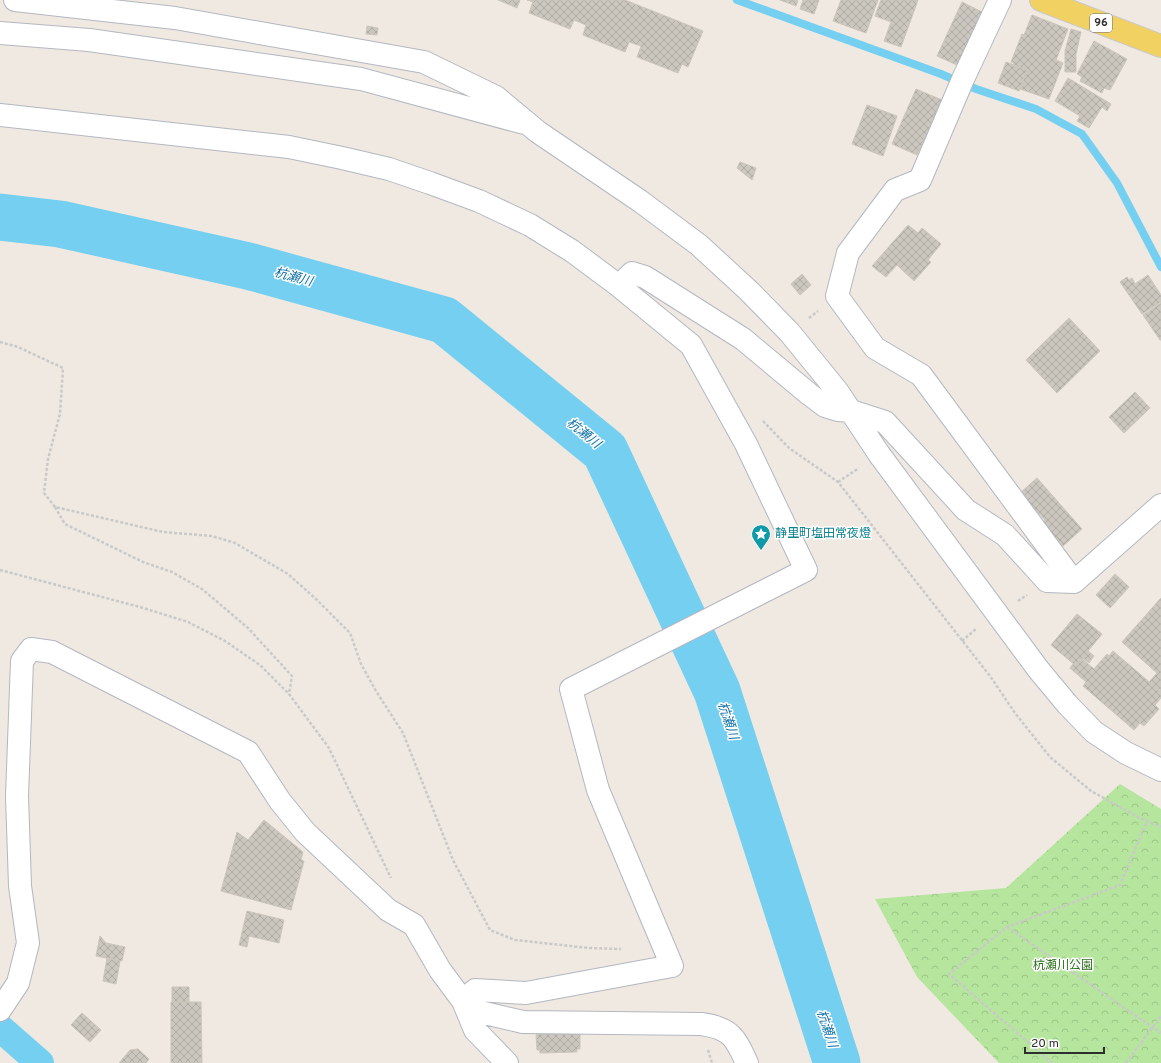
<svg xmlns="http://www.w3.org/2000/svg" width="1161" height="1063" font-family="Overpass,'Noto Sans JP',sans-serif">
	<defs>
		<pattern id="forest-crowns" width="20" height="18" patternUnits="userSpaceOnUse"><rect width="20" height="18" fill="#b6e59e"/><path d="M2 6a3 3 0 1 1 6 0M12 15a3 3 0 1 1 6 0" fill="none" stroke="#9dc588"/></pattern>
		<pattern id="building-cross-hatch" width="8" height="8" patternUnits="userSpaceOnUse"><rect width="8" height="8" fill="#cbc7bf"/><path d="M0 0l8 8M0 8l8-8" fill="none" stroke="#afaba4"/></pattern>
	</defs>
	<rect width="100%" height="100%" fill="#efe9e1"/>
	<path fill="url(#forest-crowns)" d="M1120 784 1161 809V1063H999L917 977 875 899 1006 888Z"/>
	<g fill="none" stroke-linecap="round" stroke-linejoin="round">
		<path stroke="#75cff0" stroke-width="8" d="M737 0 941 74 976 89 1036 109 1082 134 1117 183 1161 267"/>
		<path stroke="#75cff0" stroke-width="28" d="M0 1028 40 1063"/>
		<path stroke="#75cff0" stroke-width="47" d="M0 217 60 224 248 266 444 320 605 451 717 691 837 1063"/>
	</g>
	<path fill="url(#building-cross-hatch)" stroke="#cbc5ba" d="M498 0H520L517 8Z
		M527 0H625L703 31 688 67 682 64 678 73 637 57 641 46 629 42 625 52 583 35 586 25 574 20 570 29 529 13 533 2Z
		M780 0H798L796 6Z
		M803 0H819L814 14 800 9Z
		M841 0H878L866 33 833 21Z
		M881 0H918L901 47 884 41 891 22 875 16Z
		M962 2 982 12 957 65 937 56Z
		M1032 15 1068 29 1056 60 1063 63 1049 99 1020 89 1027 70 1013 65 1014 63 1011 62 1022 34 1024 35Z
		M367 26 378 28 377 35 366 34Z
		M1071 29 1081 32 1076 54V72H1065V51Z
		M1094 41 1127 59 1110 90 1104 88 1102 93 1080 81 1082 77 1077 74Z
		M1006 62 1027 70 1019 91 998 83Z
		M1068 78 1111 104 1107 111 1102 107 1089 128 1077 121 1080 116 1055 101Z
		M916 89 942 100 917 155 892 144Z
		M867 105 897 116 883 156 852 144Z
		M740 162 756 168 752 180 737 168Z
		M908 225 918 233 922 228 941 244 928 260 931 262 914 281 897 265 886 277 872 266Z
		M802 274 811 285 800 295 791 284Z
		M1148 275 1161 295V302L1142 314 1120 282 1127 277 1129 280 1132 278 1135 284Z
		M1161 303V340H1160L1143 315Z
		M1069 318 1100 351 1057 393 1026 360Z
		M1135 392 1150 408 1124 433 1109 417Z
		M1037 478 1082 529 1063 546 1042 523 1045 520 1020 493Z
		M1115 574 1129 587 1110 608 1096 595Z
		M1161 598V692L1149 682 1157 673 1122 642Z
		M1077 614 1102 634 1088 651 1094 656 1089 663 1082 658 1076 666 1051 645Z
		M1113 651 1161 692V698L1155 705 1159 709 1144 726 1140 723 1134 730 1083 686 1086 682 1070 668 1073 664 1076 667 1082 659 1094 669 1107 654 1109 656Z
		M264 820 303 852 301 860 304 861 291 910 221 891 237 832 248 840Z
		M247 911 284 920 279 943 249 936 247 947 239 945Z
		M100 936 106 943 125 947 122 961 96 956Z
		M107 958 120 961 116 984 103 981Z
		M172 987H189V1002H172Z
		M171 1002H201L202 1063H171Z
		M82 1013 101 1030 90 1042 71 1025Z
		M539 1032H577V1034H580V1049H577V1052L540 1053V1050H537L536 1035 539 1034Z
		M138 1049 149 1059 146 1063H119L130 1050Z"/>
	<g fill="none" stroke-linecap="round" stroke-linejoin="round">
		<defs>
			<path id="minor" d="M15 0 175 18 424 62 496 97 538 132 640 201 699 245 749 291 790 333 838 392 879 454 1038 669 1067 704 1094 732 1126 753 1161 770
				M1000 0 963 79 920 180 895 190 848 253 837 296 875 348 921 375 1074 582
				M0 33 89 40 361 79 524 123
				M0 115 289 147 342 158 389 169 430 183 479 201 530 225 572 251 619 286 691 345 746 444 806 570 571 689 598 790 672 966 526 993 475 990 463 1001 475 1030 507 1063
				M619 286 632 273 645 277 743 339 809 394 825 406 838 410 851 411 885 422 966 510 1005 535 1047 581 1074 582 1161 505
				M0 1010 18 983 28 943 20 886 17 796 22 661 31 649 52 652 248 752 280 801 305 832 388 910 414 925 440 970 463 1001 480 1012 523 1022 701 1024C731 1028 735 1037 747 1063"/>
			<path id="major" d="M1041 0 1161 46"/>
		</defs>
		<use href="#minor" stroke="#b4b7c1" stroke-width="24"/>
		<use href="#major" stroke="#c9c9c9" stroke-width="24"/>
		<path stroke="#c9c9c9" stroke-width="2.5" stroke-dasharray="3 2" stroke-linecap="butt" d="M809 318 818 311
			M0 342 18 347 63 368 60 414 48 459 44 493 55 507 163 532 212 536 235 543 288 574 317 600 350 633 361 664 376 691 403 733 453 860 490 930 515 940 589 948 621 949
			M763 421 789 448 838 482 990 676 1015 713 1050 757 1091 791 1138 817 1161 827
			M838 482 859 468
			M55 507 65 524 143 562 172 572 202 589 248 628 292 676 289 694
			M0 570 140 607 188 622 225 641 260 665 289 694 329 748 391 878
			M1018 601 1027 595
			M962 641 977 628
			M1007 927 1161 1033
			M708 1050 712 1063
			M1052 1063 949 974 1007 927 1120 885 1147 821
			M1126 1063 1161 1016"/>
		<use href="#minor" stroke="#fff" stroke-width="22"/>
		<use href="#major" stroke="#f2d163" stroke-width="22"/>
	</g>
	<defs>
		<symbol id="sight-pin" viewBox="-11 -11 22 30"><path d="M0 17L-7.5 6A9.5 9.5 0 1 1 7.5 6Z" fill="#0f9aa8" stroke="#fff"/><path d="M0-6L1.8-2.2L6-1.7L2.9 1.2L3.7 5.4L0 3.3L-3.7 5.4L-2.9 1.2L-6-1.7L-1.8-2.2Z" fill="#fff"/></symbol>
	</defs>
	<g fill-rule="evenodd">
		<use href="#sight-pin" x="750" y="523" width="22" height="30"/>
	</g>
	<g text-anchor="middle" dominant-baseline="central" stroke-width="3" stroke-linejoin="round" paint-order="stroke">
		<rect fill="#fff" stroke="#6d6d6d" stroke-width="1" x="1090" y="14" width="22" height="18" rx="3"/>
		<g font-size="11" font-weight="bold" fill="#2e2e2e">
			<text x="1101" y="23">96</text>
		</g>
		<g font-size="12" fill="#0d838f" stroke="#fff" text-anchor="start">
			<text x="775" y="534">静里町塩田常夜燈</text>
		</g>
		<g font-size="12" fill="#2c6e1b" stroke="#fff">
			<text x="1063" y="966">杭瀬川公園</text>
		</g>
		<g font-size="13" font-style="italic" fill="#0d6fa3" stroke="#fff">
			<text transform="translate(293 278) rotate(15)">杭瀬川</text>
			<text transform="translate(583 434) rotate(39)">杭瀬川</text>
			<text transform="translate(727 721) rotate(72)">杭瀬川</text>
			<text transform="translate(826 1029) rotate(72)">杭瀬川</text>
		</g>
	</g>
	<path d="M1025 1047v6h79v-6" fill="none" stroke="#2e2e2e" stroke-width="2"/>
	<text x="1031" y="1047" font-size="12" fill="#2e2e2e" stroke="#ffffff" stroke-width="3" paint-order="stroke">20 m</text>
</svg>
